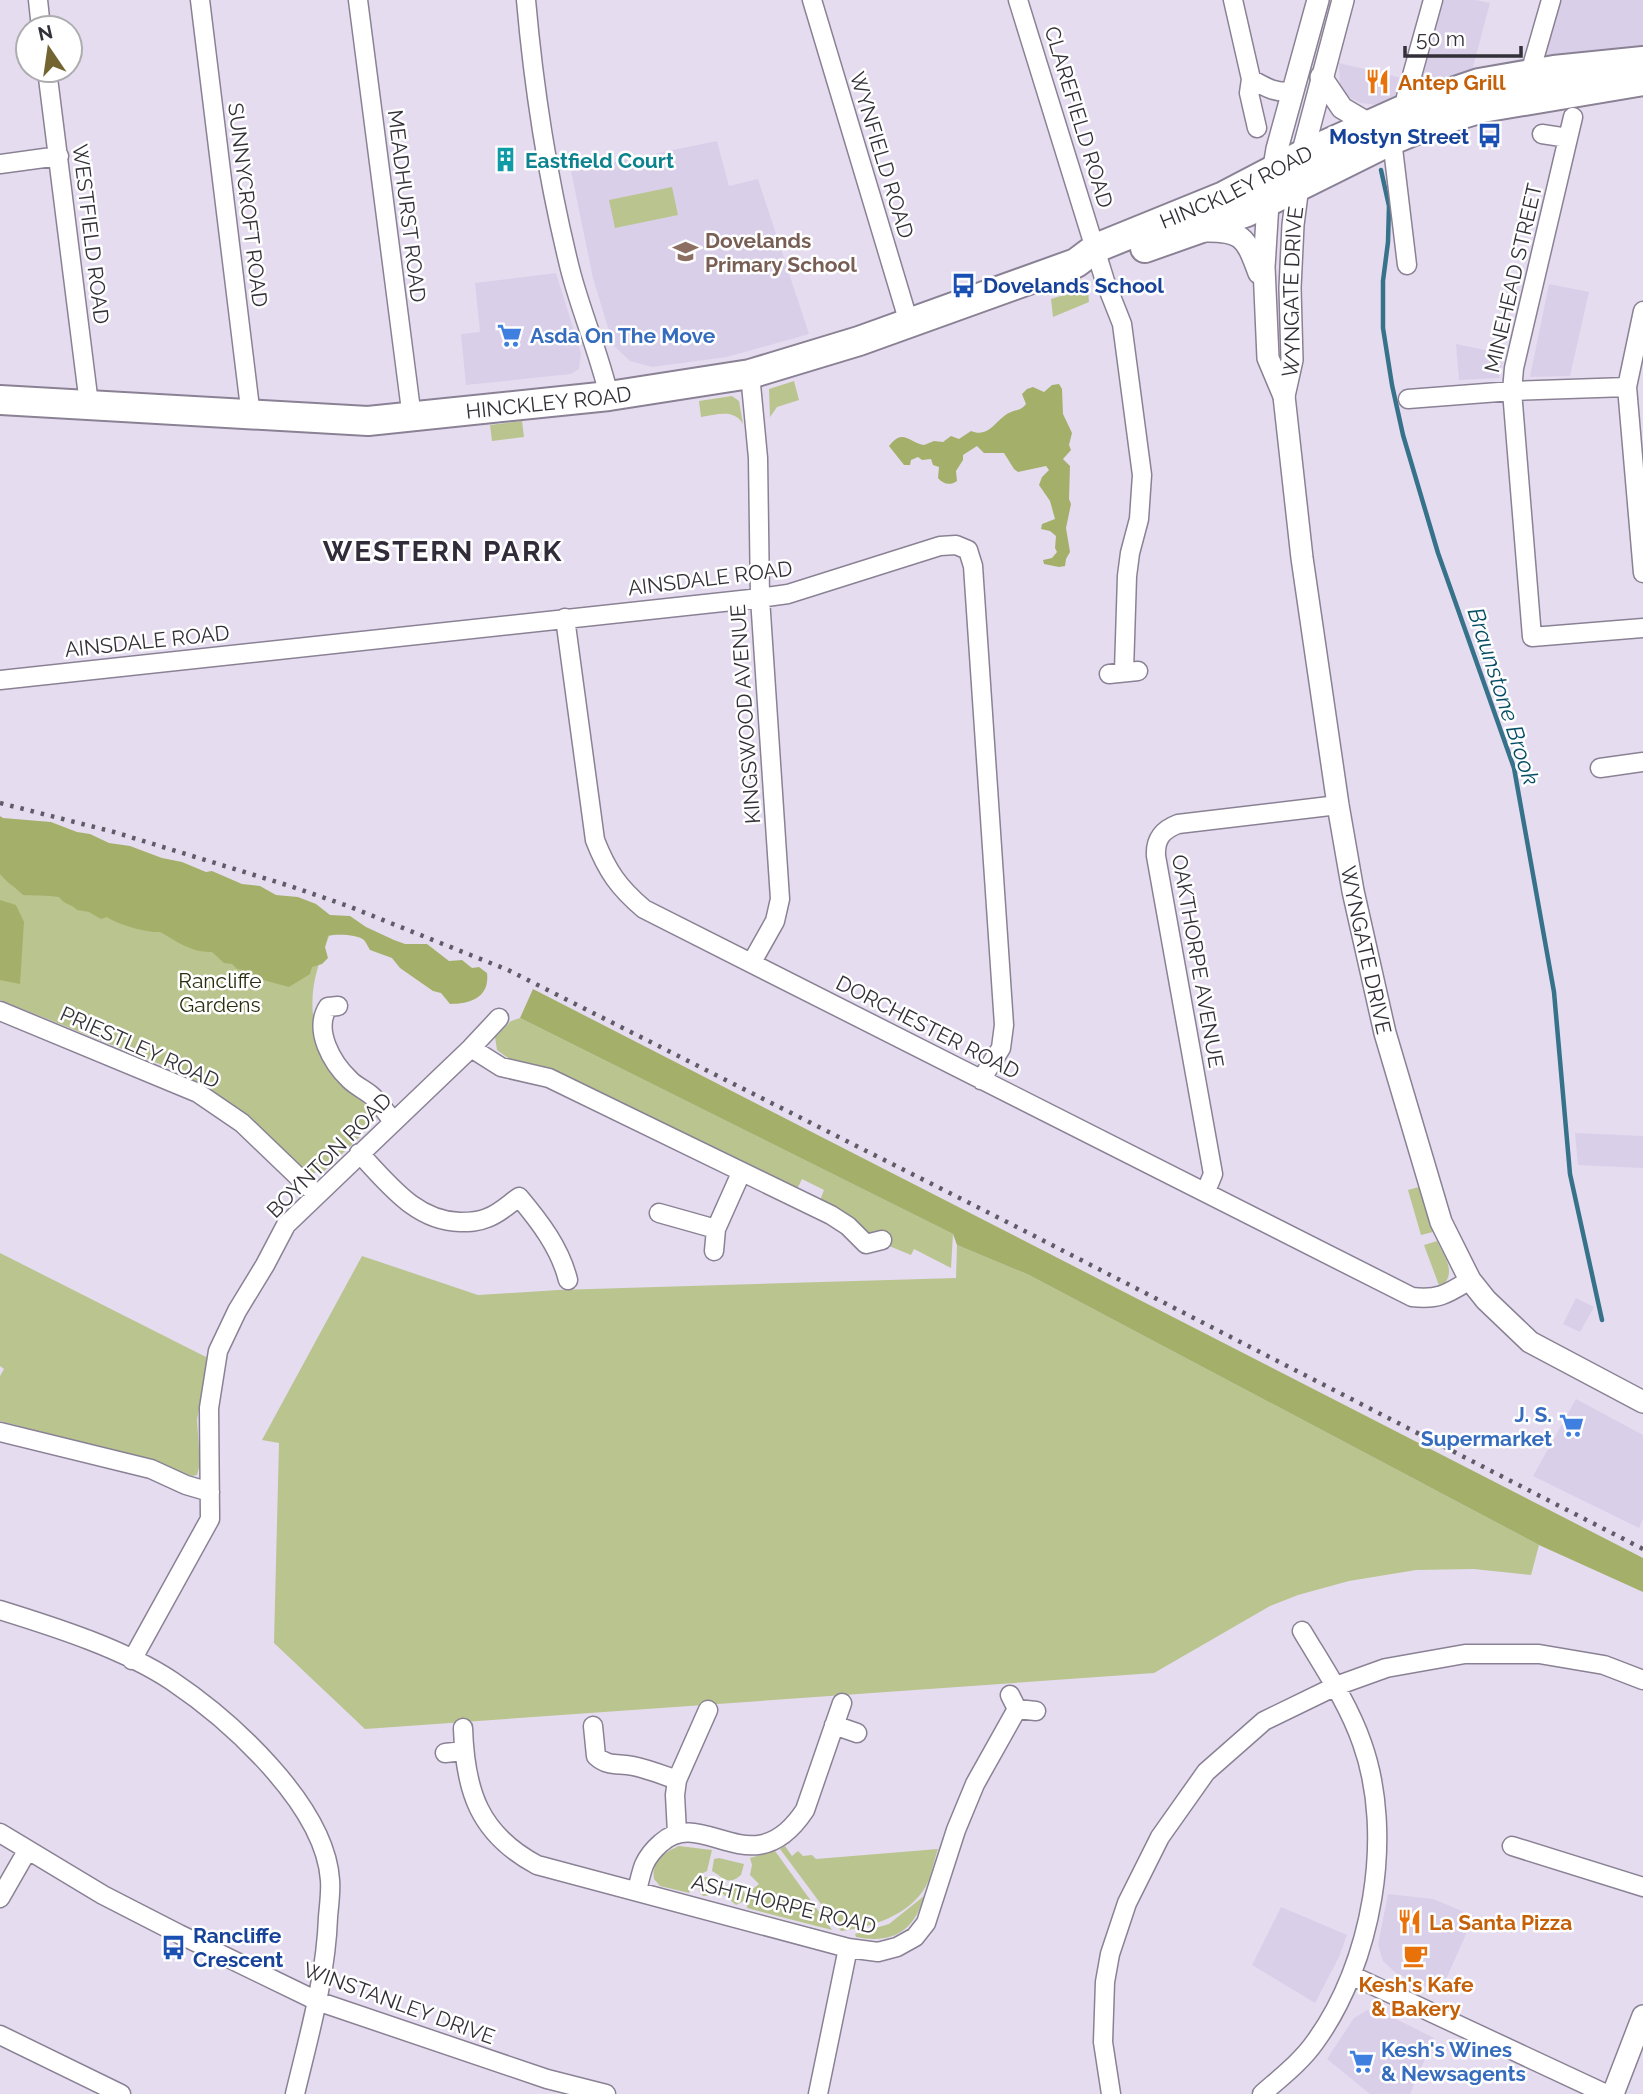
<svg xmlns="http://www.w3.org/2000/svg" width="1643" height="2094" font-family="Raleway,sans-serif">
	<rect width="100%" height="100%" fill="#e5dcf0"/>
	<path fill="#dacfe9" d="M1441 0H1476L1490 3 1471 74 1425 88H1422L1420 78Z
		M1559 0H1643V50L1543 58Z
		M1339 63 1402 78 1399 93 1395 99 1379 105 1361 103 1352 99 1345 93 1340 85Z
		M717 141 729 186 758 179 809 334 727 357 652 367 630 361 613 345 609 331 593 278 571 171Z
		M556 273 581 353 579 369 571 374 466 385 461 334 480 332 475 283Z
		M1549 284 1589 292 1570 376 1530 377Z
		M1456 344 1504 354 1499 378 1459 380Z
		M1575 1133 1643 1136V1168L1578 1165Z
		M1576 1298 1594 1307 1580 1332 1563 1324Z
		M1576 1399 1643 1435V1519L1639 1528 1533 1476Z
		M1388 1894 1433 1899 1474 1916 1440 1993 1396 1973 1383 1961 1378 1945Z
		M1281 1907 1347 1935 1339 1957 1315 2003 1252 1965Z
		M1367 2010 1382 2012 1434 2038 1410 2094H1370L1327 2059 1354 2018Z"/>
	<path fill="#bac48f" d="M672 187 678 215 615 228 609 200Z
		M1084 289 1088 290 1089 302 1053 317 1051 299Z
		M794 381 799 400 777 407 770 417 769 389Z
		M732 396 739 401 743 424C734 408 716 415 701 417L699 401Z
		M522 421 524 437 492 441 490 425Z
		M0 836 65 842 329 936C316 970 308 992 315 1029L353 1092 372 1112 369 1128 324 1171 314 1173C289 1163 270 1137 250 1120 228 1100 203 1085 177 1071L0 1000Z
		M520 1018 953 1234 951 1268 914 1249 911 1255 889 1246 890 1242 867 1233 819 1203 824 1190 802 1179 796 1191 507 1063 508 1058 497 1050 495 1037 511 1021Z
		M1419 1187 1433 1232 1421 1235 1408 1190Z
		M1437 1241C1445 1258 1458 1273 1440 1288L1424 1245Z
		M957 1245 1029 1275 1539 1545 1531 1575 1474 1569 1416 1570 1349 1581 1298 1595 1270 1606 1154 1673 365 1729 274 1643 279 1443 262 1440 362 1256 478 1295 558 1290 956 1278Z
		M0 1253 208 1358 197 1420 200 1464 197 1475 192 1476 155 1462 0 1421V1376L4 1369 0 1366Z
		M679 1846 712 1850 707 1871 695 1877 689 1893 660 1886 654 1879C651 1861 665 1852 679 1846Z
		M785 1846 792 1856 798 1851 803 1856 812 1855 816 1859 938 1849C934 1860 932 1875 926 1886 910 1915 872 1927 841 1931L780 1849Z
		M775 1851 832 1930 747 1908 749 1892 759 1884 750 1875 752 1865 750 1858Z
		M719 1858 744 1864 741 1875C728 1886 724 1878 712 1871L714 1859Z
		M705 1877H711L724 1888H742L746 1896 744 1901 736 1905 723 1894 703 1896 699 1891 698 1884Z
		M924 1896C914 1932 892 1944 856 1937L855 1934 889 1924Z"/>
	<path fill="#a4b06a" d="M1059 384 1062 389 1063 414 1072 433 1069 445 1071 450 1063 459 1070 466 1069 499 1071 504 1066 528 1070 552 1066 559 1065 566 1059 567 1044 564 1043 560 1052 558 1057 552 1055 548 1056 536 1050 531 1041 529 1042 524 1055 519 1050 501 1039 485 1042 477 1049 470 1046 466 1018 472 1014 469 1004 453H984L977 446 963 455V460L956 471 957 481C950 486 943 484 938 478L939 467 933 465 931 459 922 460 918 457 911 460 910 465H904L889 446C903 428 908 442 924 445L934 441 943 442 951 436 959 439 971 431C990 439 996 418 1011 412 1018 409 1020 411 1026 404L1022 394 1027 389 1033 387 1044 392 1052 385Z
		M0 816 3 818 51 822 77 832 90 834 109 843 130 846 162 858 182 862 206 872 212 871 242 884 260 886 276 895 298 897 316 904 330 915 350 916 366 927 394 940 405 944H427L449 961 462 960 472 968 479 967 487 973C490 997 471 1004 450 1004L441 993 433 991 400 968 392 958 370 950C369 948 365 941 364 940 357 934 335 934 328 936L325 947 328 958 322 964 312 967 310 974 289 987 256 978 251 972 237 969 232 964 224 963 212 952C192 953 176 941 160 932 148 933 118 925 107 917L101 919 89 912 77 910C72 904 64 905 59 897 46 895 35 896 23 895 13 885 8 884 0 874Z
		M0 900 16 905 24 922 20 984 0 980Z
		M533 989 1643 1558V1592L1539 1545 1029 1275 957 1245 953 1234 520 1018Z"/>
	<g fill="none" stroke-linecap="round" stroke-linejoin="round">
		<path stroke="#37728b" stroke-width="4.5" d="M1381 170 1389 206 1388 242 1383 281V328L1392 385 1403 435 1438 553 1514 768 1554 992 1570 1174 1602 1320"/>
		<defs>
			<path id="minor" d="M38 0 41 28
				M200 0 251 416
				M358 0 412 418
				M526 0C534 91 548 180 570 269 581 312 599 353 609 396
				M812 0 909 323
				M1018 0 1105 281 1122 324 1142 475 1139 519 1130 553 1127 576 1124 671
				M1233 0 1251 79 1249 93 1257 128
				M47 70 89 404
				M1530 73 1551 0
				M1251 79C1265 87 1276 94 1293 91
				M1409 107 1406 97 1433 0
				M1573 117 1514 368 1512 391 1532 637 1643 628
				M1542 134 1568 138
				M1392 140 1407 265
				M0 164 59 156
				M1643 311 1627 387 1643 573
				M750 374 758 458 760 598 780 899 775 921 752 962
				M1408 399 1512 391 1627 387
				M565 618 595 840C607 871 619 888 644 909L1412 1297C1439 1300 1447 1294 1470 1280
				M1109 674 1138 671
				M0 680 760 598 788 594 940 546 956 545 968 550 973 566 1004 1025 1001 1048 981 1080
				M1600 768 1643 762
				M338 1006 328 1007C313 1030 332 1063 350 1080 356 1086 365 1090 372 1096 380 1103 386 1113 393 1121
				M0 1011 198 1093 242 1123 316 1194
				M471 1048 501 1067 549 1078 831 1215 848 1226 866 1244 882 1240
				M359 1153C388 1183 415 1221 460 1222 469 1222 478 1222 487 1218 499 1214 509 1204 519 1197 540 1222 560 1248 568 1280
				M1206 1191 1213 1174 1156 856C1155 839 1162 830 1178 824L1338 805
				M659 1213 716 1229 741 1173
				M714 1251 716 1229
				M0 1432 151 1469 186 1485 210 1492
				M0 1610C55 1627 124 1649 172 1681 230 1720 325 1805 330 1880 331 1892 329 1905 328 1917 326 1977 309 2035 295 2094
				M132 1660 210 1519 209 1408 218 1351 237 1311 265 1265 286 1225 471 1048 499 1018
				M1010 1695 1017 1709 1036 1711
				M834 1725 857 1733
				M593 1726 596 1756C608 1767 618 1763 633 1766 648 1769 663 1775 677 1780
				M463 1728C465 1791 479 1834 537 1865L848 1948 878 1952 897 1947 915 1937 926 1923 956 1830 975 1784 1017 1709
				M445 1753 464 1751
				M0 1833 103 1895 179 1934 317 2001 547 2079 606 2094
				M677 1833 675 1795 677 1780 708 1710
				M1512 1846 1643 1887
				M637 1891C639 1882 641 1873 644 1865 648 1856 654 1849 661 1843 703 1805 753 1889 805 1810L842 1703
				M0 1898 27 1851
				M1351 1975 1606 2094
				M0 2035 121 2094
				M818 2094 848 1948
				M1111 2094 1103 2042 1105 1982 1110 1954 1127 1903 1160 1837 1206 1772 1264 1721 1336 1686 1386 1668 1465 1654H1539L1604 1665 1643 1680
				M1262 2094C1280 2078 1301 2062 1315 2042 1372 1964 1395 1835 1362 1743 1348 1703 1324 1668 1302 1631"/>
			<g id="tertiary">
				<path id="s1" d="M1318 0 1277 149 1268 203 1264 267 1268 358 1284 396 1302 558 1338 805 1353 891 1385 1033 1441 1222 1470 1280 1486 1300 1530 1342 1643 1402"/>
				<path d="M1321 77 1342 108 1369 124"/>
				<path d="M1203 231C1242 230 1246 237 1259 273"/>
				<path id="s2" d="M1284 396 1292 360 1290 288 1293 225 1302 155 1343 0"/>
				<path d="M1613 2094 1643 2016"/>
			</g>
			<g id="primary">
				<path d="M1145 248 1247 212 1392 140 1433 123 1482 108 1643 81"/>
				<path id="s3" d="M0 400 368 421 609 396 750 374 859 341 1076 263 1096 248 1224 196 1302 155 1409 107 1479 83 1554 70 1643 61"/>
			</g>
		</defs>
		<use href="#minor" stroke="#8a8294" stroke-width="21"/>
		<use href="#tertiary" stroke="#8a8294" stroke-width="24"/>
		<use href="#primary" stroke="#8a8294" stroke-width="32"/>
		<use href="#minor" stroke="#fff" stroke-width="18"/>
		<use href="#tertiary" stroke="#fff" stroke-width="21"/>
		<use href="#primary" stroke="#fff" stroke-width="28"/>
		<path stroke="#605c67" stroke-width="4.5" stroke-dasharray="3.5 7" stroke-linecap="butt" d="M0 803 114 832 290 886 348 906 508 970 1011 1224 1643 1549"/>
	</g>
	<defs>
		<symbol id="restaurant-bare" viewBox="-9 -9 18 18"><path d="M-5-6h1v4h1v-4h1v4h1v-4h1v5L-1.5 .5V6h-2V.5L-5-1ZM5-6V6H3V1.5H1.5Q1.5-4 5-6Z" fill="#e8710a" stroke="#fff" stroke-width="2.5" paint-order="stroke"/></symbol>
		<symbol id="bus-bare" viewBox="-9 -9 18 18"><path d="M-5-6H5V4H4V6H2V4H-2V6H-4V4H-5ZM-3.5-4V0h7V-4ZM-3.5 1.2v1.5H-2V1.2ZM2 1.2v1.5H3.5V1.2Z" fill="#1a4fb4" stroke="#fff" stroke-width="2.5" paint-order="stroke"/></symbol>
		<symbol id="building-bare" viewBox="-9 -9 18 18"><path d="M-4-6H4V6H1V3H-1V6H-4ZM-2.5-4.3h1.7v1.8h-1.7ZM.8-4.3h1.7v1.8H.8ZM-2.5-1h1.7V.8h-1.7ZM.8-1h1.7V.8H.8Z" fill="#0f9aa8" stroke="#fff" stroke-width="2.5" paint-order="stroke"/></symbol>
		<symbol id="school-bare" viewBox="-9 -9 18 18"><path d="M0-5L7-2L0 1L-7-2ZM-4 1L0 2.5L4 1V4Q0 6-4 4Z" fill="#8d6e63" stroke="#fff" stroke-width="2.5" paint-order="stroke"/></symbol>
		<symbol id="supermarket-bare" viewBox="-9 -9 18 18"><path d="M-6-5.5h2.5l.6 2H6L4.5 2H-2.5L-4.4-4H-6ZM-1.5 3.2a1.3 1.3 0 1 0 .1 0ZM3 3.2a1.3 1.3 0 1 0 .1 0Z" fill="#3f7fe0" stroke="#fff" stroke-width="2.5" paint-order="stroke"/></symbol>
		<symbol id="cafe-bare" viewBox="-9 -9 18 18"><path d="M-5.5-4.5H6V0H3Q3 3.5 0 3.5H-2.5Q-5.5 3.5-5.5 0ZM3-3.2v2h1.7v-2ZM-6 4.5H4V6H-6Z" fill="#e8710a" stroke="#fff" stroke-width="2.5" paint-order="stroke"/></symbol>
	</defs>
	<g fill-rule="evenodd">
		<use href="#restaurant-bare" x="1360" y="64" width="35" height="35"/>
		<use href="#bus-bare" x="1472" y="118" width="35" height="35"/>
		<use href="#building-bare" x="488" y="142" width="35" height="35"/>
		<use href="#school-bare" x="668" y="234" width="35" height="35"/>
		<use href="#bus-bare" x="946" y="268" width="35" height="35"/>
		<use href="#supermarket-bare" x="492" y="318" width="35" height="35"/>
		<use href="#supermarket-bare" x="1554" y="1408" width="35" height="35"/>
		<use href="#restaurant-bare" x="1392" y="1904" width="35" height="35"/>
		<use href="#bus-bare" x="156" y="1930" width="35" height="35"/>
		<use href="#cafe-bare" x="1398" y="1938" width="35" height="35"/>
		<use href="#supermarket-bare" x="1344" y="2044" width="35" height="35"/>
	</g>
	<g text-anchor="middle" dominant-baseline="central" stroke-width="5" stroke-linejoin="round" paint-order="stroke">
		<g font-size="21" font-weight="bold" fill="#c56008" stroke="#fff" text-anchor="start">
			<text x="1398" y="82">Antep Grill</text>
			<text x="1429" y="1922">La Santa Pizza</text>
			<text x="1416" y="1984" text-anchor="middle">Kesh's Kafe<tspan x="1416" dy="24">&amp; Bakery</tspan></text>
		</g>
		<g font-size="21" fill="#333038" stroke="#fff">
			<text transform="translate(1079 117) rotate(73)">CLAREFIELD ROAD</text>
			<text transform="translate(882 155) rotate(73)">WYNFIELD ROAD</text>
			<text stroke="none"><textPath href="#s3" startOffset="1276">HINCKLEY ROAD</textPath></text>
			<text transform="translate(248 205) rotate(83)">SUNNYCROFT ROAD</text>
			<text transform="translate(407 206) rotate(83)">MEADHURST ROAD</text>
			<text transform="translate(91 234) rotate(83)">WESTFIELD ROAD</text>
			<text transform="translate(1513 278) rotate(-77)">MINEHEAD STREET</text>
			<text stroke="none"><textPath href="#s2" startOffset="105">WYNGATE DRIVE</textPath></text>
			<text stroke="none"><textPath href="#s3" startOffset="550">HINCKLEY ROAD</textPath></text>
			<text transform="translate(710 578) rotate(-7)">AINSDALE ROAD</text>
			<text transform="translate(147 641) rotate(-6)">AINSDALE ROAD</text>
			<text transform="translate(745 714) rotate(-94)">KINGSWOOD AVENUE</text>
			<text stroke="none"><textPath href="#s1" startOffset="966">WYNGATE DRIVE</textPath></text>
			<text transform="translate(1198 961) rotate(80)">OAKTHORPE AVENUE</text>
			<text transform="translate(928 1027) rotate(27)">DORCHESTER ROAD</text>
			<text transform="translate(140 1047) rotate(24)">PRIESTLEY ROAD</text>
			<text transform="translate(329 1155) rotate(-45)">BOYNTON ROAD</text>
			<text transform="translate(784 1904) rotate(14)">ASHTHORPE ROAD</text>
			<text transform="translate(399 2003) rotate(20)">WINSTANLEY DRIVE</text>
		</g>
		<g font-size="21" font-weight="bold" fill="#164399" stroke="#fff" text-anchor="start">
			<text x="1469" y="136" text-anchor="end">Mostyn Street</text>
			<text x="983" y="285">Dovelands School</text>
			<text x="193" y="1935">Rancliffe<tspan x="193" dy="24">Crescent</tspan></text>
		</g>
		<g font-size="21" font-weight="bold" fill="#0d838f" stroke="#fff" text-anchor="start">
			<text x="525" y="160">Eastfield Court</text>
		</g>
		<g font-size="21" font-weight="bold" fill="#785e54" stroke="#fff" text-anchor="start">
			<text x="705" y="240">Dovelands<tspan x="705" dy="24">Primary School</tspan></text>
		</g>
		<g font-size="21" font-weight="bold" fill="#366cbe" stroke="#fff" text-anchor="start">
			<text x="530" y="335">Asda On The Move</text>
			<text x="1552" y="1414" text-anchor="end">J. S.<tspan x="1552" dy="24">Supermarket</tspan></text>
			<text x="1381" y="2049">Kesh's Wines<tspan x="1381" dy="24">&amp; Newsagents</tspan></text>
		</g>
		<g font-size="21" fill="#292e0f" stroke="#fff">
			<text x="220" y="980">Rancliffe<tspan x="220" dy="24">Gardens</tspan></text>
		</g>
		<g font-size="23" font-style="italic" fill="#064e66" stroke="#fff">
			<text transform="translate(1504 696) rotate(72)">Braunstone Brook</text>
		</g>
		<g font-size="28" font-weight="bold" letter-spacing="2" fill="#322b3a" stroke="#fff">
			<text x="443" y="551">WESTERN PARK</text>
		</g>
	</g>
	<g transform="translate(49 49) rotate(347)"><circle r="33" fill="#ffffff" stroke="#adacaf" stroke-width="2"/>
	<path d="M0-5L12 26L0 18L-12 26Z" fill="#736532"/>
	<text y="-10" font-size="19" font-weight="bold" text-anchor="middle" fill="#333038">N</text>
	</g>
	<path d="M1405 46v10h116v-10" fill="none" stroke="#333038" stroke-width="3.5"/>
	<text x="1416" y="46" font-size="21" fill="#333038" stroke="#ffffff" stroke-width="5" paint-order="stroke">50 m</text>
</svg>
